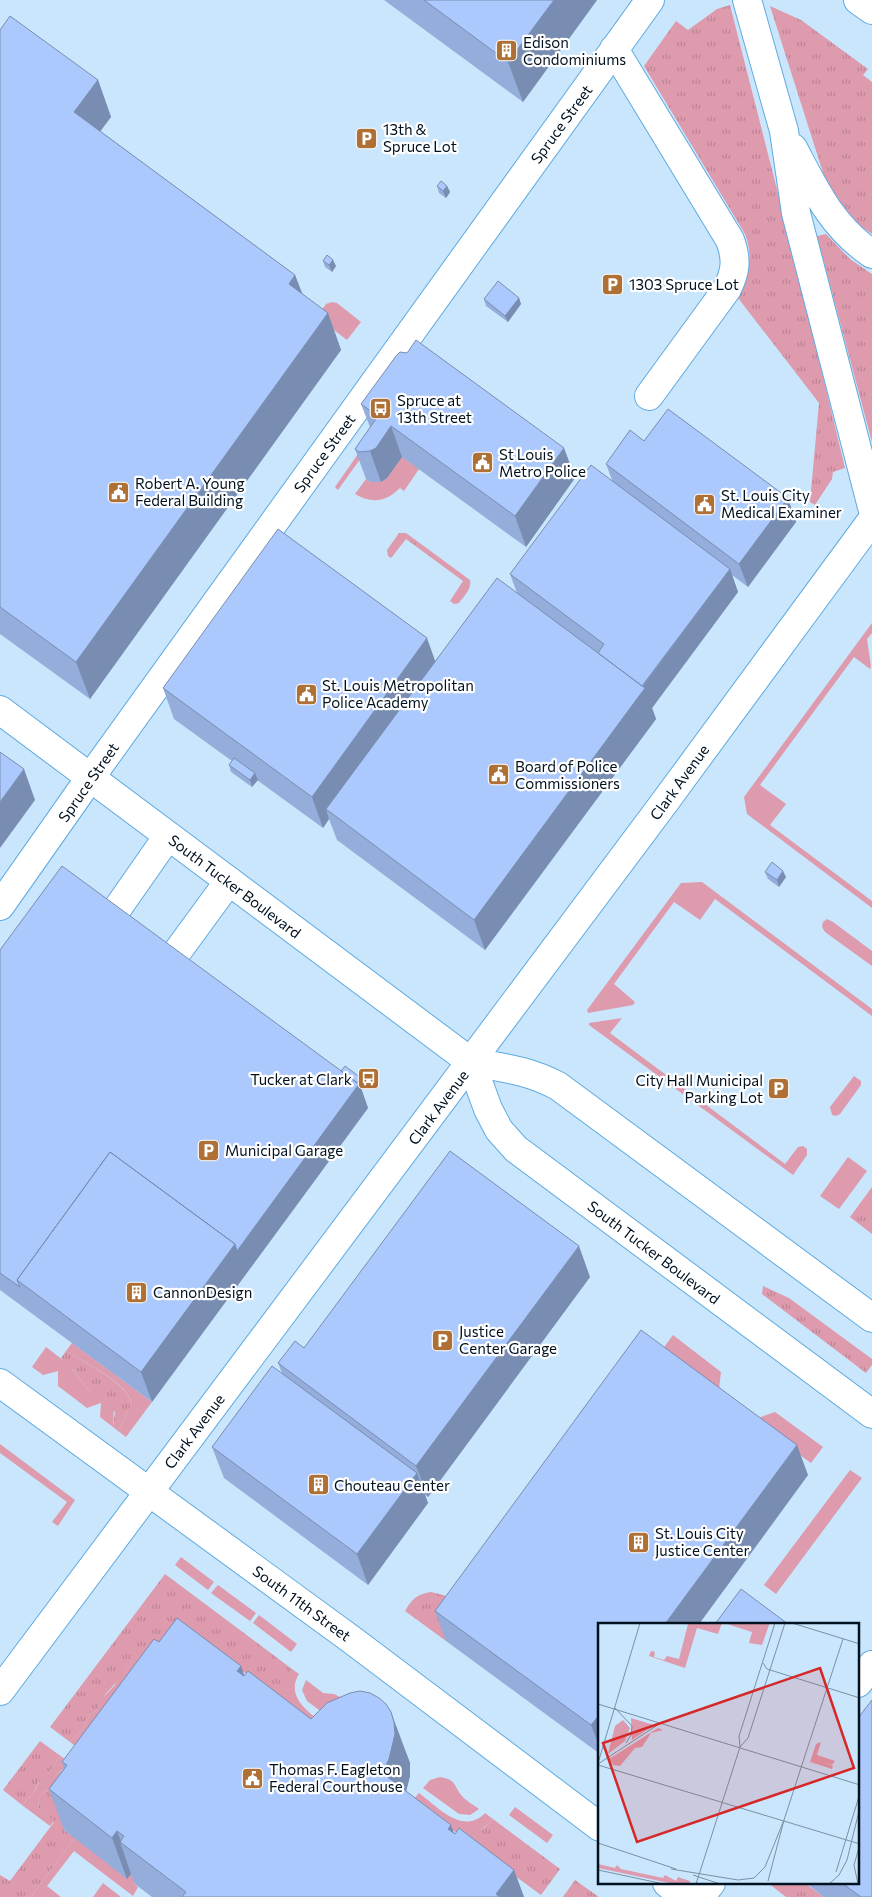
<svg xmlns="http://www.w3.org/2000/svg" width="872" height="1897" font-family="Commissioner,sans-serif">
	<defs>
		<pattern id="grass-tufts" width="24" height="20" patternUnits="userSpaceOnUse" patternTransform="scale(1.25)"><rect width="24" height="20" fill="#dd9bad"/><path d="M3 7l-1-3M5 7V3M7 7l1-3M15 17l-1-3M17 17v-4M19 17l1-3" fill="none" stroke="#bc8495"/></pattern>
	</defs>
	<rect width="100%" height="100%" fill="#c9e6fd"/>
	<path fill="url(#grass-tufts)" d="M730 5 793 252 845 468 833 472 832 479 815 505 810 502 819 403 735 294C749 272 754 259 745 234L644 66 676 21 688 30 717 9Z
		M770 6 801 20 868 69 863 75 872 82V234L848 218 825 179Z
		M826 234 850 259 872 274V442L817 236Z
		M399 533H406L470 580C472 589 464 596 459 603L454 604 450 601 463 581 406 539 391 558 388 556 387 550Z
		M872 1187V1234L850 1217Z
		M763 1286 789 1298 872 1359V1365L866 1373 762 1294Z
		M66 1351C85 1363 124 1381 132 1403L118 1431 113 1427 115 1412 90 1392 73 1370 61 1358Z
		M165 1574 292 1669 287 1680 290 1707 204 1642 124 1687 134 1658 127 1670 105 1695 96 1711 89 1717 82 1730 70 1742 50 1727Z
		M431 1592C446 1595 457 1600 470 1609L446 1641 405 1611C412 1599 417 1594 431 1592Z
		M40 1741 62 1757 58 1759 50 1772 38 1783 33 1794 22 1805 3 1790Z
		M64 1769V1830L75 1838 31 1897H0V1875L10 1881 54 1822 39 1808 38 1799 44 1792 48 1790 56 1775Z
		M493 1819 560 1869 541 1895 454 1831C469 1834 483 1832 493 1819Z
		M575 1880 599 1897H563Z
		M768 1883H805L824 1897H786Z"/>
	<path fill="#dd9bad" d="M332 302 337 303 361 322 347 340 317 317 326 304Z
		M372 434 376 437 338 490 335 487Z
		M402 457 419 469 404 491 400 488C386 502 372 504 355 494L366 479 370 482H381Z
		M872 623V633L867 639 871 666 870 669 854 657 760 785 786 804 770 825 872 901V908L747 814 744 797Z
		M702 882 872 1009V1016L715 899 700 920 674 902 614 984 635 1002 633 1005 588 1013 587 1010 681 883Z
		M827 919 833 922 872 951V966L825 932 822 927 823 922Z
		M622 1018 610 1033 785 1164 798 1147 803 1146 807 1149V1155L793 1175 589 1025V1023Z
		M854 1076 861 1081V1085L840 1114 836 1116 832 1115 830 1107Z
		M848 1157 867 1171 839 1209 820 1196Z
		M673 1335 721 1372 719 1389 662 1350Z
		M72 1343 152 1402 126 1437 118 1431 132 1403C125 1381 85 1363 66 1351Z
		M46 1347 68 1364 90 1392 114 1406 113 1427 100 1417 101 1403 87 1408 58 1386V1371L43 1375 32 1367Z
		M775 1412 823 1447 811 1463 755 1422 758 1418Z
		M0 1444 75 1500 58 1526 52 1522 67 1502 0 1453Z
		M850 1470 862 1478 776 1594 764 1585Z
		M181 1557 214 1582 208 1590 175 1565Z
		M218 1585 256 1613 250 1621 211 1593Z
		M259 1615 297 1644 291 1652 253 1623Z
		M142 1650H149L80 1750 70 1742 82 1730 89 1717 96 1711 100 1701 115 1685 118 1677 127 1670 134 1658Z
		M292 1669 299 1674C282 1701 320 1720 338 1733L290 1707C286 1694 283 1681 292 1669Z
		M306 1680 323 1693 334 1694 340 1697 342 1727 307 1701 302 1690Z
		M62 1757 70 1763 56 1775 51 1788 44 1792 38 1799 39 1808 54 1821 50 1826 22 1805 33 1794 40 1780 50 1772 58 1759Z
		M440 1777C457 1780 453 1785 462 1796 466 1801 474 1805 479 1809L470 1815 459 1814 423 1788 430 1780Z
		M419 1793C438 1807 463 1836 485 1813L493 1819C484 1830 468 1837 454 1831 442 1825 424 1809 413 1800Z
		M515 1807 553 1835 547 1843 509 1815Z
		M75 1838 127 1878 132 1872 135 1884 138 1887 133 1896 74 1851 47 1886 61 1897H31Z
		M103 1883 121 1897H93Z"/>
	<g fill="none" stroke-linecap="round" stroke-linejoin="round">
		<defs>
			<path id="minor" d="M614 49 730 240C737 259 736 271 727 289L649 396
				M0 906 90 778 650 0
				M110 919 168 836
				M169 963 229 881
				M0 1383 352 1640 600 1827
				M858 1683 872 1665
				M0 1691 664 803 872 520
				M667 1883 684 1897
				M700 1897 711 1883"/>
			<path id="major" d="M858 0 872 10
				M0 710 471 1062C504 1068 527 1070 558 1086L872 1318
				M471 1062 488 1109 499 1130 516 1149 872 1414"/>
			<path id="highway" d="M747 0 784 131 796 213 872 507
				M793 148C815 190 832 227 872 254"/>
		</defs>
		<use href="#minor" stroke="#5eaae0" stroke-width="30"/>
		<use href="#major" stroke="#5eaae0" stroke-width="30"/>
		<use href="#highway" stroke="#5eaae0" stroke-width="30"/>
		<use href="#minor" stroke="#fff" stroke-width="28"/>
		<use href="#major" stroke="#fff" stroke-width="28"/>
		<use href="#highway" stroke="#fff" stroke-width="28"/>
	</g>
	<path fill="#94adda" d="M384 0H597L523 102Z
		M0 30 98 80 111 117 100 131 295 275 303 295 328 313 341 350 90 699 0 634Z
		M437 186H447L450 192 446 198 439 193Z
		M323 261 336 266 332 272 325 267Z
		M519 298 521 304 508 322 486 306 484 299Z
		M361 404 564 448 575 478 526 547 402 457 387 478 381 482H370L366 479 355 449 370 427Z
		M644 441 796 522 748 587 732 575 738 592 652 708 656 719 485 950 337 840 329 819 323 828 257 780 252 787 231 772 229 765 232 761 174 719 163 688 435 661 517 593 510 574 612 480 606 464Z
		M765 872 786 877 779 887 768 879Z
		M0 950 361 1078 363 1084 361 1088 368 1108 152 1402 0 1290Z
		M590 1277 428 1497 425 1495 428 1503 368 1585 224 1478 212 1447 282 1373 278 1363 304 1348Z
		M808 1475 699 1624H600V1754L446 1641 435 1611Z
		M159 1642 244 1676 311 1719 406 1753 410 1763V1776L406 1791 455 1834 514 1870 524 1897H152L135 1884 131 1874 127 1879 64 1830 49 1789 64 1768 62 1762Z
		M806 1883H858L872 1897H824Z"/>
	<path fill="#788db1" d="M554 0H597L523 102 508 62Z
		M98 80 111 117 87 149 74 112Z
		M447 186 450 192 446 198 443 191Z
		M333 260 336 266 332 272 329 265Z
		M295 275 309 312 289 284Z
		M519 298 521 304 508 322 505 316Z
		M328 313 341 350 90 699 76 662Z
		M391 426 402 457 387 478 381 482 370 451Z
		M564 448 575 478 526 547 515 516Z
		M788 498 796 522 748 587 739 564Z
		M730 569 738 592 652 708 656 719 485 950 474 920 640 690Z
		M427 638 438 669 326 809 329 819 323 828 312 797Z
		M24 769 35 800 0 848V802Z
		M255 773 258 780 252 787 250 780Z
		M783 871 786 877 779 887 777 880Z
		M361 1078 363 1084 361 1088 368 1108 152 1402 141 1372 235 1244Z
		M579 1246 590 1277 428 1497 416 1466Z
		M797 1445 808 1475 699 1624H665Z
		M417 1473 428 1503 368 1585 357 1554Z
		M241 1666 256 1707 237 1671Z
		M391 1712 410 1763V1776L404 1800 382 1773Z
		M600 1714V1748L591 1725Z
		M451 1825 466 1866 448 1829Z
		M117 1831 122 1844 120 1842 131 1874 127 1879 112 1838Z
		M514 1870 524 1897H497L496 1894Z"/>
	<path fill="#acc9fd" stroke="#788db1" d="M424 0H554L508 62Z
		M10 16 98 80 74 112 295 275 289 284 328 313 76 662 0 607V30Z
		M441 181 447 186 443 191 437 186Z
		M327 255 333 260 329 265 323 261Z
		M498 281 519 298 505 316 484 299Z
		M416 340 564 448 515 516 391 426 376 448 370 451 359 452 355 449 378 416 361 404 396 356 400 352 407 353Z
		M668 409 788 498 739 564 606 464 630 430 644 441Z
		M591 465 730 569 642 686 598 653 604 644 510 574Z
		M278 529 427 638 312 797 163 688Z
		M497 578 645 688 474 920 326 809Z
		M0 752 24 769 0 802Z
		M234 758 255 773 250 780 229 765Z
		M772 862 783 871 777 880 765 872Z
		M62 866 359 1084 237 1251 235 1244 110 1152 17 1280 20 1287 0 1273V950Z
		M345 1066 361 1078 357 1083 341 1071Z
		M450 1151 579 1246 416 1466 278 1363 295 1341 304 1348Z
		M110 1152 235 1244 141 1372 17 1280Z
		M641 1330 797 1445 665 1624H600V1714L591 1725 435 1611Z
		M272 1366 417 1473 357 1554 212 1447Z
		M741 1589 788 1624H715Z
		M177 1618 241 1666 237 1671 244 1676 248 1671 311 1719 327 1703 350 1693 360 1691 370 1693 379 1698 386 1704 391 1712 394 1722 395 1734 389 1759 382 1773 451 1825 448 1829 455 1834 459 1828 514 1870 496 1894 500 1897H182L186 1892 120 1842 124 1836 117 1831 112 1838 49 1789 67 1765 62 1762 154 1639 159 1642Z
		M872 1700V1897H861L842 1883H858V1718Z"/>
	<defs>
		<symbol id="building-square" viewBox="-11 -11 22 22"><rect x="-9" y="-9" width="18" height="18" rx="4" fill="#ae7035" stroke="#fff"/><path d="M-4-6H4V6H1V3H-1V6H-4ZM-2.5-4.3h1.7v1.8h-1.7ZM.8-4.3h1.7v1.8H.8ZM-2.5-1h1.7V.8h-1.7ZM.8-1h1.7V.8H.8Z" fill="#fff"/></symbol>
		<symbol id="parking-square" viewBox="-11 -11 22 22"><rect x="-9" y="-9" width="18" height="18" rx="4" fill="#ae7035" stroke="#fff"/><path d="M-3.5-5.5H1a3.5 3.5 0 0 1 0 7H-1V5.5H-3.5ZM-1-3.4V-.6H.8a1.4 1.4 0 0 0 0-2.8Z" fill="#fff"/></symbol>
		<symbol id="bus-square" viewBox="-11 -11 22 22"><rect x="-9" y="-9" width="18" height="18" rx="4" fill="#ae7035" stroke="#fff"/><path d="M-5-6H5V4H4V6H2V4H-2V6H-4V4H-5ZM-3.5-4V0h7V-4ZM-3.5 1.2v1.5H-2V1.2ZM2 1.2v1.5H3.5V1.2Z" fill="#fff"/></symbol>
		<symbol id="civic-square" viewBox="-11 -11 22 22"><rect x="-9" y="-9" width="18" height="18" rx="4" fill="#ae7035" stroke="#fff"/><path d="M-.6-6.5H3V-4.5H.6V-3L4-1V1h2V6H-6V1h2V-1L-.6-3ZM-1.2 2.5V6h2.4V2.5Z" fill="#fff"/></symbol>
	</defs>
	<g fill-rule="evenodd">
		<use href="#building-square" x="494" y="38" width="25" height="25"/>
		<use href="#parking-square" x="354" y="126" width="25" height="25"/>
		<use href="#parking-square" x="600" y="272" width="25" height="25"/>
		<use href="#bus-square" x="368" y="396" width="25" height="25"/>
		<use href="#civic-square" x="470" y="450" width="25" height="25"/>
		<use href="#civic-square" x="106" y="480" width="25" height="25"/>
		<use href="#civic-square" x="692" y="492" width="25" height="25"/>
		<use href="#civic-square" x="294" y="682" width="25" height="25"/>
		<use href="#civic-square" x="486" y="762" width="25" height="25"/>
		<use href="#bus-square" x="356" y="1066" width="25" height="25"/>
		<use href="#parking-square" x="766" y="1076" width="25" height="25"/>
		<use href="#parking-square" x="196" y="1138" width="25" height="25"/>
		<use href="#building-square" x="124" y="1280" width="25" height="25"/>
		<use href="#parking-square" x="430" y="1328" width="25" height="25"/>
		<use href="#building-square" x="306" y="1472" width="25" height="25"/>
		<use href="#building-square" x="626" y="1530" width="25" height="25"/>
		<use href="#civic-square" x="240" y="1766" width="25" height="25"/>
	</g>
	<g text-anchor="middle" dominant-baseline="central" stroke-width="4.5" stroke-linejoin="round" paint-order="stroke">
		<g font-size="15" fill="#001120" stroke="#fff" text-anchor="start">
			<text x="523" y="42">Edison<tspan x="523" dy="17">Condominiums</tspan></text>
			<text x="383" y="129">13th &amp;<tspan x="383" dy="17">Spruce Lot</tspan></text>
			<text x="629" y="284">1303 Spruce Lot</text>
			<text x="397" y="400">Spruce at<tspan x="397" dy="17">13th Street</tspan></text>
			<text x="499" y="454">St Louis<tspan x="499" dy="17">Metro Police</tspan></text>
			<text x="135" y="483">Robert A. Young<tspan x="135" dy="17">Federal Building</tspan></text>
			<text x="721" y="495">St. Louis City<tspan x="721" dy="17">Medical Examiner</tspan></text>
			<text x="322" y="685">St. Louis Metropolitan<tspan x="322" dy="17">Police Academy</tspan></text>
			<text x="515" y="766">Board of Police<tspan x="515" dy="17">Commissioners</tspan></text>
			<text x="352" y="1079" text-anchor="end">Tucker at Clark</text>
			<text x="763" y="1080" text-anchor="end">City Hall Municipal<tspan x="763" dy="17">Parking Lot</tspan></text>
			<text x="225" y="1150">Municipal Garage</text>
			<text x="153" y="1292">CannonDesign</text>
			<text x="459" y="1331">Justice<tspan x="459" dy="17">Center Garage</tspan></text>
			<text x="334" y="1485">Chouteau Center</text>
			<text x="655" y="1533">St. Louis City<tspan x="655" dy="17">Justice Center</tspan></text>
			<text x="269" y="1769">Thomas F. Eagleton<tspan x="269" dy="17">Federal Courthouse</tspan></text>
		</g>
		<g font-size="15" fill="#001120" stroke="#fff">
			<text transform="translate(561 124) rotate(-54)">Spruce Street</text>
			<text transform="translate(324 453) rotate(-54)">Spruce Street</text>
			<text transform="translate(88 782) rotate(-55)">Spruce Street</text>
			<text transform="translate(679 782) rotate(-54)">Clark Avenue</text>
			<text transform="translate(235 886) rotate(37)">South Tucker Boulevard</text>
			<text transform="translate(438 1107) rotate(-53)">Clark Avenue</text>
			<text transform="translate(654 1252) rotate(37)">South Tucker Boulevard</text>
			<text transform="translate(194 1431) rotate(-53)">Clark Avenue</text>
			<text transform="translate(302 1603) rotate(36)">South 11th Street</text>
		</g>
	</g>
	<g transform="translate(598 1623)">
		<rect width="261" height="261" fill="#c9e6fd"/>
		<path d="M124 0 120 11 99 5 87 45 51 33 53 28 57 29 56 34 66 37 69 33 81 36 90 1ZM126 0H171V2L164 22 151 20 154 9ZM33 95 56 102 34 117ZM25 97 32 105 27 118 10 131 17 103ZM60 105 65 107 53 110 44 124 37 125 22 143 15 142 11 136ZM223 119 219 132 237 138 234 142 225 139 235 143 234 146 212 139 218 121ZM0 241 17 245 19 242 23 246 65 255 67 252 78 258 80 254 92 258 91 261H76L0 245Z" fill="#dd9bad"/>
		<path fill="none" stroke="#7991a5" stroke-width="1" d="M194 0 262 21M165 40 169 46 262 75M0 81 262 162M17 85 34 103 33 112 28 120M142 124 150 115 187 0M0 140 42 0M0 141 64 99M0 142 262 221M0 220 78 246M73 246 140 257 156 255 167 244 186 197M0 247 66 261M238 249 262 170M95 252 122 261M170 258 186 197 245 16M98 261 142 124 141 113 177 0M231 261 241 252 249 237 262 184M260 261 256 242 262 221"/>
		<path fill="#d62828" fill-opacity="0.15" stroke="#d62828" stroke-width="2.5" d="M222 45 256 145 39 219 5 120Z"/>
		<rect width="261" height="261" fill="none" stroke="#001120" stroke-width="2.5"/>
	</g>
</svg>
